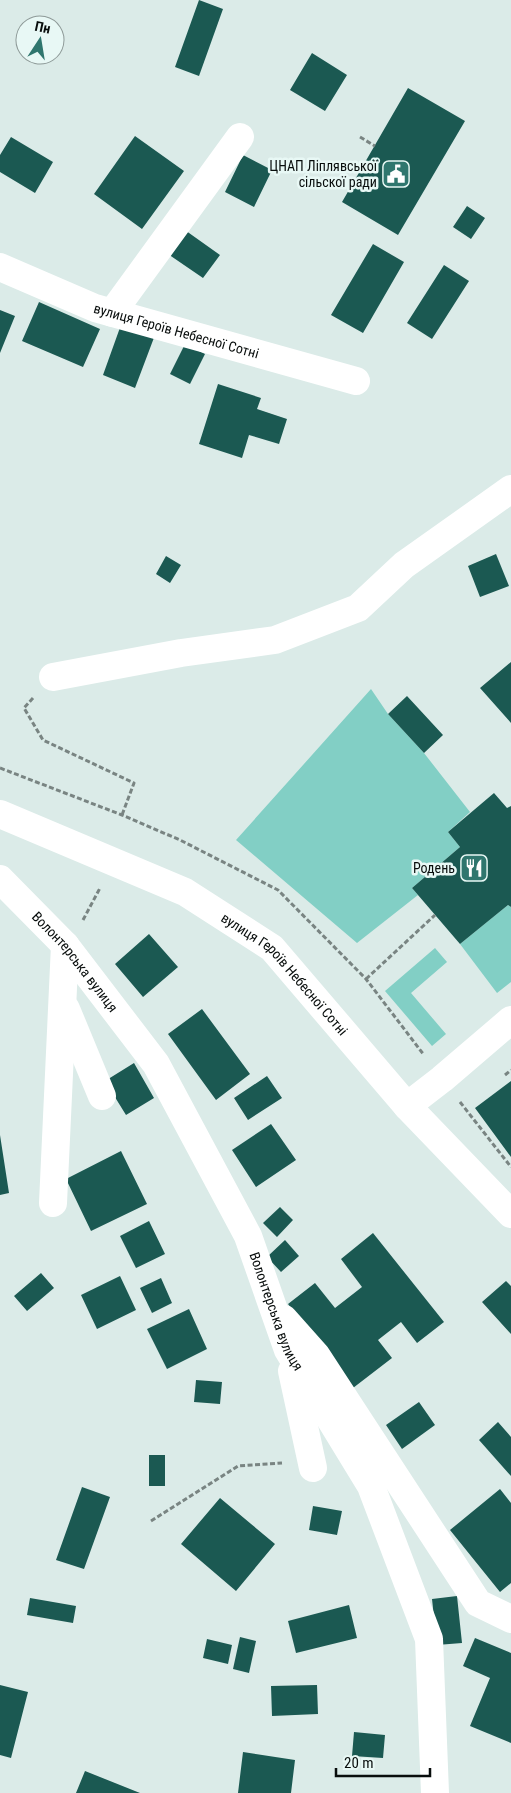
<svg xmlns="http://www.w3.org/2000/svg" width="511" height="1793" font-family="'Roboto Condensed',sans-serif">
	<rect width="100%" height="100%" fill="#dbebe8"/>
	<path fill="#82cfc5" d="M371 689 388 714 424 753 470 812 448 832 460 847 412 888 418 895 357 943 236 840Z
		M508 905 511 907V982L497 993 460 944Z
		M435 948 447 962 411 993 446 1034 432 1046 385 991Z"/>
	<path fill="#1b5952" d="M199 0 223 9 199 76 175 67Z
		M312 53 347 75 325 111 290 90Z
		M408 88 465 121 398 235 342 202Z
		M135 136 184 171 142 229 94 194Z
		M11 137 53 162 35 193 0 172V155Z
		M243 155 272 170 254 207 225 192Z
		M467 206 485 218 471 239 453 227Z
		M182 228 220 255 203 278 165 252Z
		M373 244 404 262 363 333 331 315Z
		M444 265 469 281 432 339 407 323Z
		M39 302 100 329 83 367 22 341Z
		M0 310 15 316 0 353Z
		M122 322 155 335 135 388 103 375Z
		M185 344 205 354 190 384 170 374Z
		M218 384 261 398 257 409 287 419 279 444 249 435 242 458 199 444Z
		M496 554 509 586 480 597 468 566Z
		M166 556 181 565 170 583 156 574Z
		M511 662V723L480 688Z
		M407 696 443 735 424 753 388 714Z
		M494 793 507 808 511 806V907L508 905 460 944 412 888 460 847 448 832Z
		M149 934 178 967 143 997 115 964Z
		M202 1009 250 1074 216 1100 168 1034Z
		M134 1063 154 1098 126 1115 105 1081Z
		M267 1076 282 1098 248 1120 234 1098Z
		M511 1081V1157L475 1108Z
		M271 1124 296 1160 256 1187 232 1150Z
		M0 1135 9 1193 0 1195Z
		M121 1151 147 1204 91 1231 66 1179Z
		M280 1207 293 1220 277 1237 263 1223Z
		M149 1221 165 1254 136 1268 120 1236Z
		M373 1233 444 1322 417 1343 401 1322 378 1340 392 1358 353 1388 288 1304 315 1283 335 1308 362 1287 341 1259Z
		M285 1240 299 1256 281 1272 267 1257Z
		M41 1273 54 1288 27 1311 14 1296Z
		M120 1276 136 1310 97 1329 81 1295Z
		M161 1278 172 1303 152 1313 140 1288Z
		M506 1281 511 1286V1334L482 1302Z
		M189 1309 207 1349 167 1369 147 1329Z
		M196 1380 222 1382 220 1404 194 1402Z
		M419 1402 435 1425 402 1449 386 1425Z
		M498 1422 511 1437V1476L479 1440Z
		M149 1455H165V1486H149Z
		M82 1487 110 1497 84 1569 56 1560Z
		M500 1489 511 1503V1583L500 1592 450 1530Z
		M220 1498 275 1544 236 1591 181 1544Z
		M313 1506 342 1511 337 1535 309 1530Z
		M457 1596 462 1643 437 1645 432 1599Z
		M30 1598 76 1606 73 1623 27 1615Z
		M349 1605 357 1638 296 1653 288 1621Z
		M240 1637 256 1641 249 1673 233 1669Z
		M475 1638 511 1653V1743L470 1726 490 1678 463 1666Z
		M207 1639 232 1645 228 1664 203 1658Z
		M0 1685 28 1692 11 1758 0 1755Z
		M317 1685 318 1714 272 1716 271 1686Z
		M354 1732 385 1735 383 1758 352 1756Z
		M243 1752 295 1760 291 1793H238Z
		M85 1771 140 1793H76Z"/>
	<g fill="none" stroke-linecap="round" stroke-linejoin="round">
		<path stroke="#798482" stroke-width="3" stroke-dasharray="5 2.5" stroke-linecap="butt" d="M360 137 375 146
			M33 698 24 708 43 740 134 783 122 815
			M0 768 122 815 180 840 278 890 366 979 424 1055
			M83 920 100 888
			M366 979 435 915
			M505 1075 511 1070
			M460 1102 511 1167
			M151 1521 238 1466 282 1463"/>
		<g stroke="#fff" stroke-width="28">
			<path id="s1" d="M0 267 95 308 356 381"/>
			<path d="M112 313 240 137"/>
			<path d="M53 677 181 653 275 640 358 608 404 565 511 489"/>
			<path id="s2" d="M0 879 65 945 156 1064 248 1236 288 1350 371 1486 429 1639 435 1793"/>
			<path d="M66 1009 102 1096"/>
			<path d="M407 1106 442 1079 511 1020"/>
			<path d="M53 1203 65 945"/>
			<path d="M284 1319 316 1355 478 1603 511 1619"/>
			<path d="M292 1371 313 1468"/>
		</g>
		<path stroke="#fff" stroke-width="28" id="s3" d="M0 814 185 892 272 948 407 1106 511 1214"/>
	</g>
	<defs>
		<symbol id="civic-square" viewBox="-11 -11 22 22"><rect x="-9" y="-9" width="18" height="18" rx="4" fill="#2f766e" stroke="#e8f8f5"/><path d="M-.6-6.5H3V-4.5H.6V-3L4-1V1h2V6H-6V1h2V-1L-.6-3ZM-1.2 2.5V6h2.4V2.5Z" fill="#fff"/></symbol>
		<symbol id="restaurant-square" viewBox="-11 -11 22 22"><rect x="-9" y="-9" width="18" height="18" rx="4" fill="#2f766e" stroke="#e8f8f5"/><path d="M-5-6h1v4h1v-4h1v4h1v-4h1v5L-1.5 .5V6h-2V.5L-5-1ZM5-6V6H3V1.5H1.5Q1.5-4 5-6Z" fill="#fff"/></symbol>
	</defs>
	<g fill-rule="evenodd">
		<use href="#civic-square" x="380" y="158" width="32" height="32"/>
		<use href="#restaurant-square" x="458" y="852" width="32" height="32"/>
	</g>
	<g text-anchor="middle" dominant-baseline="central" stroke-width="5" stroke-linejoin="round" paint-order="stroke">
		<g font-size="14" fill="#080d0c" stroke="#e8f8f5" text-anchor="end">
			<text x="377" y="166">ЦНАП Ліплявської<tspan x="377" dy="16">сільскої ради</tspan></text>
			<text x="455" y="868">Родень</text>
		</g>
		<g font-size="14" fill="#080d0c" stroke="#e8f8f5">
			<text stroke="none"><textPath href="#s1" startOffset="188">вулиця Героїв Небесної Сотні</textPath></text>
			<text stroke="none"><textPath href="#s2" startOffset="112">Волонтерська вулиця</textPath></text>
			<text stroke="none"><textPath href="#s3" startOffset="331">вулиця Героїв Небесної Сотні</textPath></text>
			<text stroke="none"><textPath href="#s2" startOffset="518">Волонтерська вулиця</textPath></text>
		</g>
	</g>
	<g transform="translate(40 40) rotate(12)"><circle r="24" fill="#e8f8f5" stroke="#8e9a98"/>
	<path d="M0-4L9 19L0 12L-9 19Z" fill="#2f766e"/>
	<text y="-8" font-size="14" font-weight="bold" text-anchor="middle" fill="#080d0c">Пн</text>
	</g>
	<path d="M336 1768v8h94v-8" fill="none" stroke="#080d0c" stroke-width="2.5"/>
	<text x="344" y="1768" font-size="15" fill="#080d0c" stroke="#e8f8f5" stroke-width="4" paint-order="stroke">20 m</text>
</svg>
